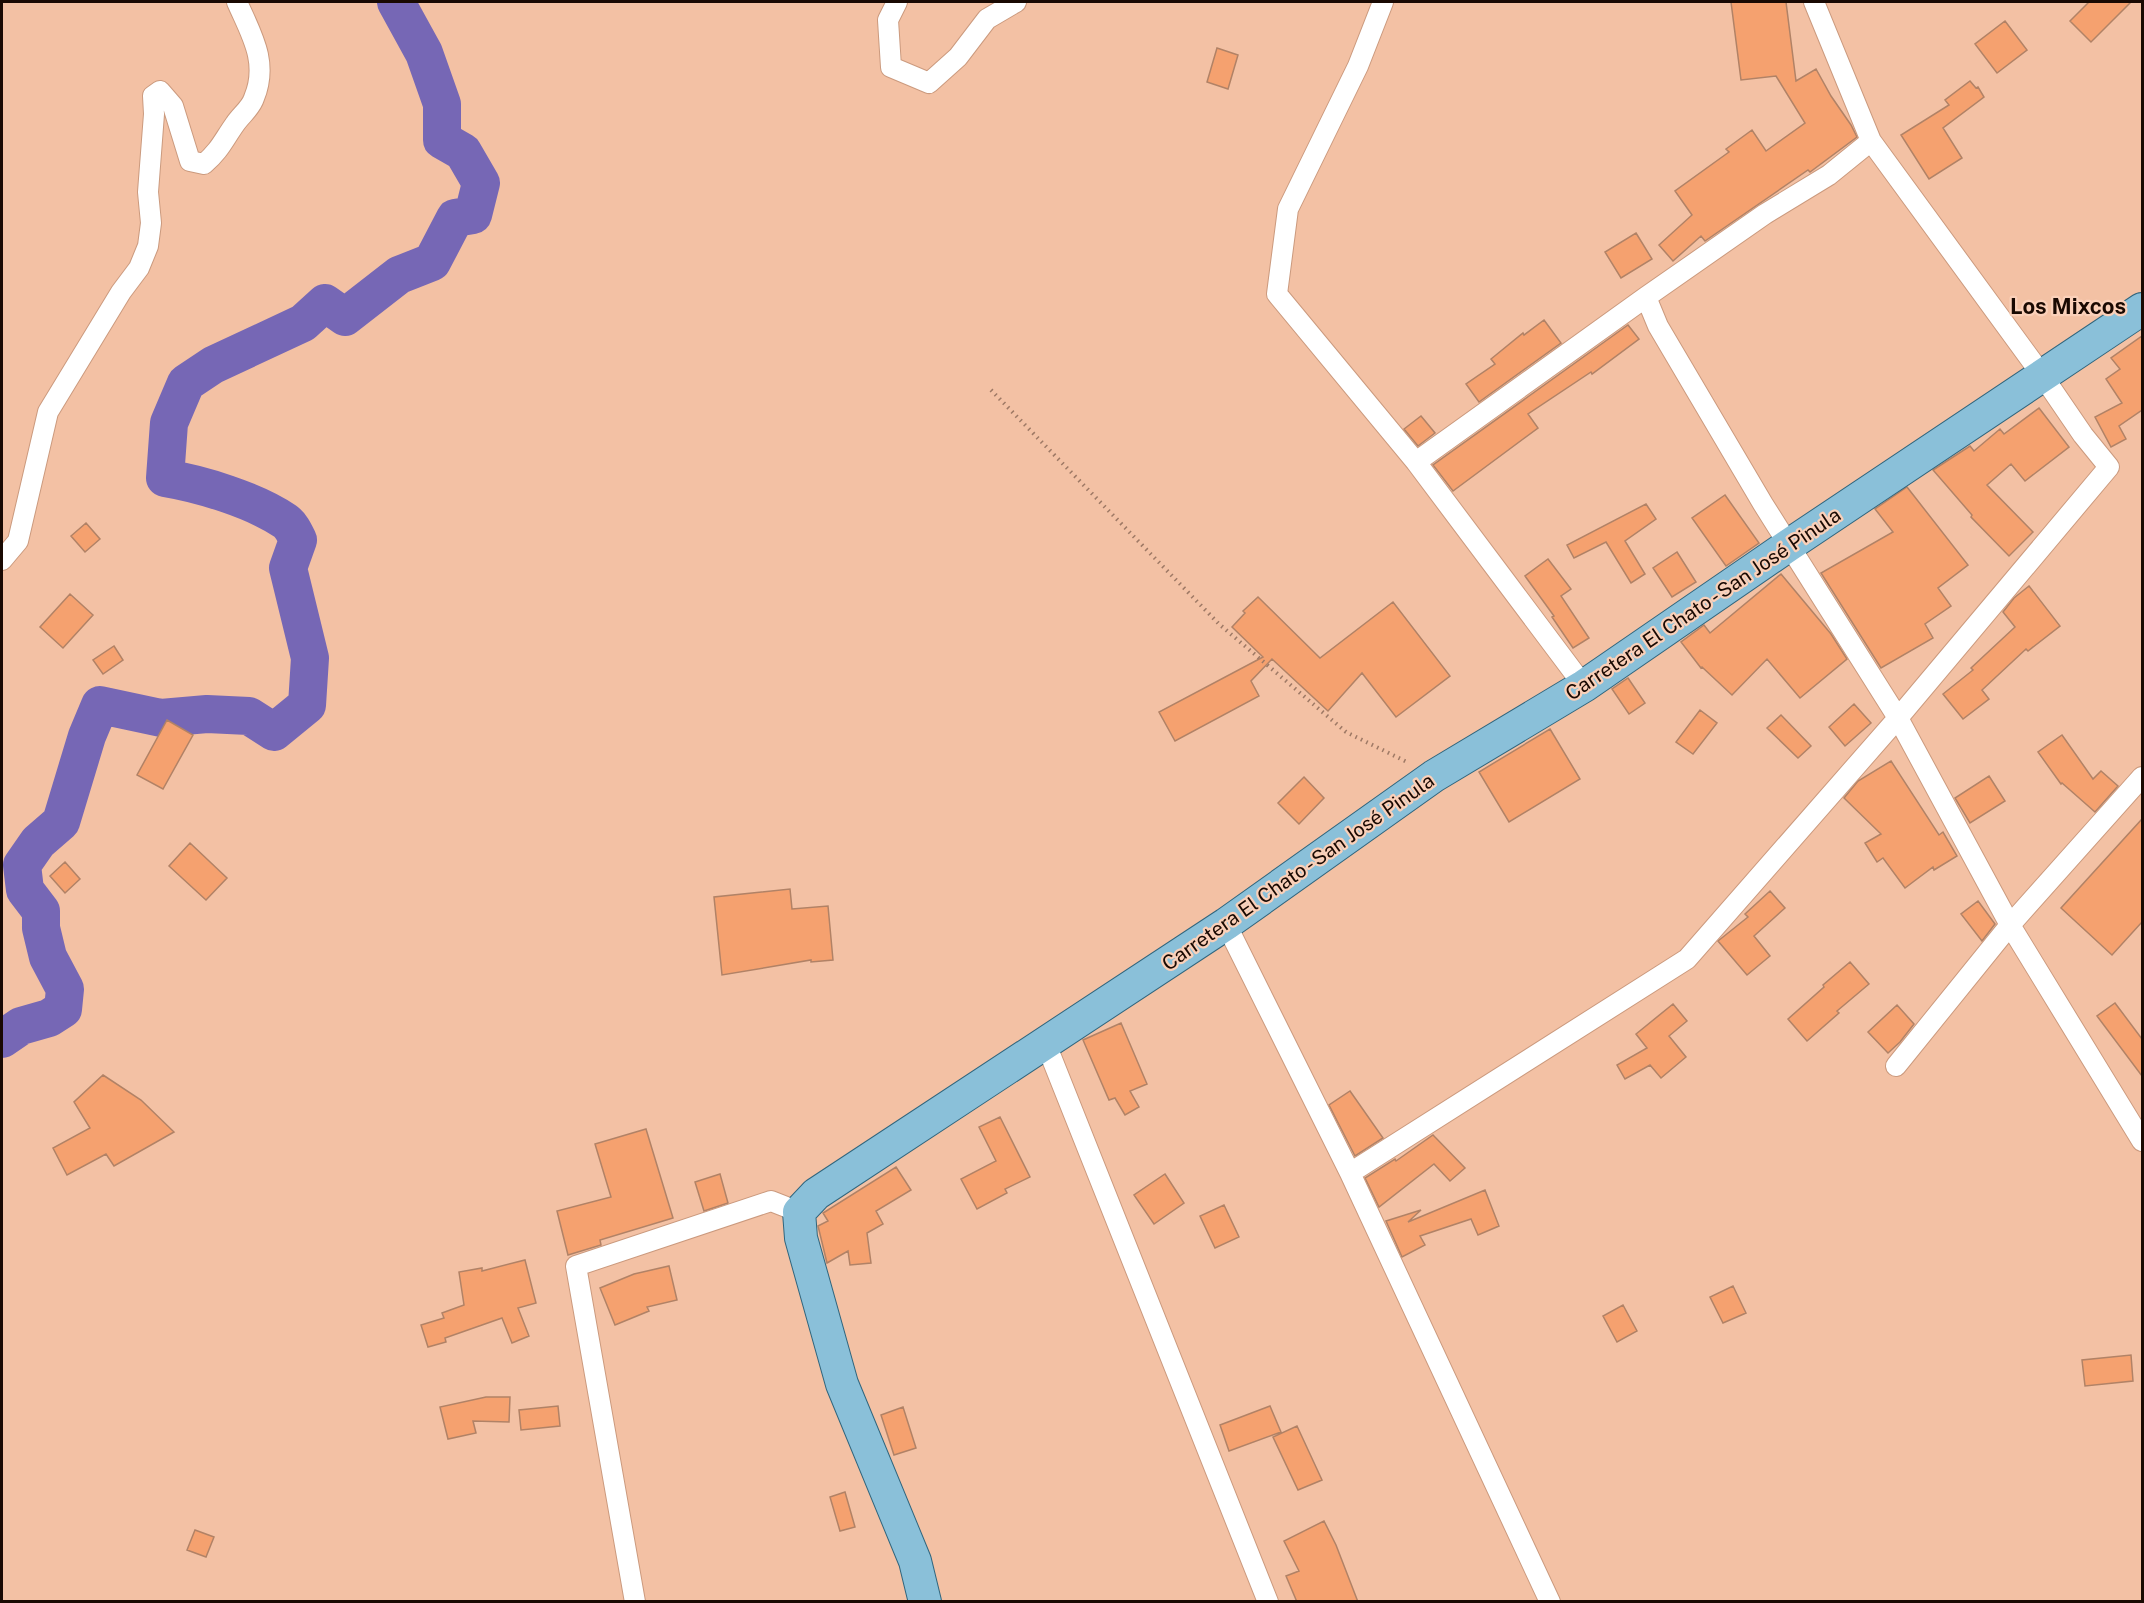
<svg xmlns="http://www.w3.org/2000/svg" width="2144" height="1603" font-family="'Public Sans',sans-serif">
	<rect width="100%" height="100%" fill="#f3c1a4"/>
	<g fill="none" stroke-linecap="round" stroke-linejoin="round">
		<path stroke="#7667b5" stroke-width="38" d="M2 1039 21 1026 49 1018 63 1009 65 989 48 957 41 928V911L25 890 22 865 38 842 61 822 87 736 100 705 161 718 207 714 249 716 274 732 307 705 310 658 288 568 298 540C295 534 291 525 285 521 254 500 201 484 165 478L169 423 186 383 213 365 303 323 325 303 345 317 399 275 432 262 455 218 473 215 481 183 463 152 442 140V104L424 53 396 2"/>
	</g>
	<path fill="#f5a16f" stroke="#b18266" stroke-width="1.5" d="M1731 2H1786L1796 81 1816 69 1831 96 1851 125 1857 137 1810 172 1808 170 1705 241 1701 236 1673 261 1659 245 1692 215 1675 191 1729 152 1726 149 1752 130 1766 151 1805 123 1776 76 1741 80Z
		M2089 2H2131L2091 42 2070 21Z
		M2005 21 2027 50 1997 73 1975 44Z
		M1217 48 1238 55 1228 89 1207 82Z
		M1970 81 1976 88 1978 87 1984 97 1943 128 1962 158 1929 179 1901 135 1949 105 1945 100Z
		M1636 233 1652 259 1621 278 1605 252Z
		M1544 320 1561 343 1479 402 1466 384 1495 364 1491 359 1523 333 1524 335Z
		M1628 325 1639 339 1592 374 1591 372 1528 414 1538 428 1453 491 1433 465Z
		M2142 336V410L2119 426 2126 439 2111 447 2095 417 2122 403 2106 379 2120 369 2111 358Z
		M2039 408 2069 447 2025 481 2011 464 1987 485 2033 532 2009 556 1971 517 1972 515 1933 470 1970 446 1974 451 2000 429 2004 434Z
		M1421 416 1435 433 1418 446 1404 429Z
		M1907 487 1968 565 1938 588 1951 606 1925 624 1933 638 1881 668 1821 573 1893 532 1875 509Z
		M1725 495 1759 543 1726 566 1692 518Z
		M1646 504 1656 519 1625 541 1645 574 1631 583 1606 542 1574 558 1567 545Z
		M86 523 100 539 85 552 71 536Z
		M1677 552 1696 582 1672 597 1653 568Z
		M1548 559 1571 589 1561 596 1589 638 1573 648 1552 617 1554 616 1525 576Z
		M1781 574 1831 634 1847 659 1800 698 1767 659 1732 695 1702 667 1701 668 1681 642 1704 625 1710 633Z
		M2029 586 2060 626 2028 651 2026 649 1982 690 1989 699 1963 719 1943 694 1973 670 1971 668 2015 627 2003 612 2014 598Z
		M70 594 93 615 63 648 40 627Z
		M1258 597 1320 658 1393 602 1450 676 1396 717 1362 673 1328 711 1272 659 1251 681 1259 696 1175 741 1159 712 1263 657 1232 627 1245 613 1243 611Z
		M114 646 123 660 103 674 93 660Z
		M1628 678 1645 703 1629 714 1612 689Z
		M1854 704 1871 723 1845 746 1829 727Z
		M1700 710 1717 723 1693 754 1676 742Z
		M1781 715 1811 746 1798 758 1767 728Z
		M167 720 193 735 163 789 137 775Z
		M1550 729 1580 779 1509 822 1479 772Z
		M2062 735 2093 779 2101 771 2118 786 2095 812 2062 783 2061 784 2038 752Z
		M1891 761 1939 835 1943 832 1957 856 1934 870 1933 867 1905 888 1883 858 1877 862 1865 843 1881 834 1844 798 1858 781Z
		M1989 776 2005 801 1970 823 1955 798Z
		M1304 777 1324 798 1299 824 1278 803Z
		M2142 819V922L2112 955 2061 908Z
		M190 843 227 878 206 900 169 866Z
		M65 862 80 879 65 893 50 876Z
		M790 889 792 909 828 906 833 960 811 962V960L722 975 714 897Z
		M1770 891 1785 908 1754 936 1770 956 1747 975 1718 941 1748 917 1745 914Z
		M1978 901 1995 924 1982 941 1961 914Z
		M1850 962 1869 984 1837 1011 1839 1013 1807 1041 1788 1019 1824 987 1823 985Z
		M2115 1003 2142 1039V1076L2097 1016Z
		M1673 1004 1687 1021 1669 1036 1686 1057 1661 1078 1650 1065 1625 1079 1617 1065 1647 1048 1636 1034Z
		M1897 1005 1914 1024 1900 1042 1888 1053 1868 1032Z
		M1121 1023 1147 1084 1130 1091 1139 1107 1125 1115 1115 1098 1109 1100 1083 1040Z
		M103 1075 141 1100 174 1132 114 1166 106 1154 67 1175 53 1148 90 1128 74 1102Z
		M1350 1091 1383 1138 1355 1156 1329 1105Z
		M1000 1117 1030 1177 1005 1189 1007 1193 977 1209 961 1179 996 1161 979 1127Z
		M646 1129 673 1218 600 1240 601 1245 568 1255 557 1211 611 1197 595 1144Z
		M1433 1135 1465 1168 1450 1181 1434 1164 1379 1207 1365 1178 1395 1159 1396 1161Z
		M896 1167 911 1190 876 1211 883 1224 867 1233 871 1263 850 1265 848 1251 827 1263 818 1226 828 1221 823 1213Z
		M720 1174 728 1203 704 1211 695 1182Z
		M1165 1174 1184 1203 1154 1224 1134 1195Z
		M1485 1190 1499 1226 1478 1235 1471 1219 1420 1236 1425 1245 1402 1257 1386 1221 1421 1210 1408 1222Z
		M1224 1205 1239 1237 1215 1248 1200 1216Z
		M525 1260 536 1303 518 1308 529 1336 512 1343 502 1318 445 1338 446 1342 428 1347 421 1325 444 1318 442 1313 464 1305 459 1272 482 1268V1271Z
		M669 1266 677 1300 647 1307 649 1311 615 1325 600 1288 634 1274Z
		M1733 1286 1746 1313 1723 1323 1710 1297Z
		M1623 1305 1637 1331 1617 1342 1603 1316Z
		M2131 1355 2133 1381 2085 1386 2082 1360Z
		M486 1397H510L509 1422 473 1421 476 1433 448 1439 440 1407Z
		M558 1406 560 1426 521 1430 519 1410Z
		M1270 1406 1281 1432 1229 1451 1220 1425Z
		M903 1407 916 1448 894 1455 881 1415Z
		M1297 1426 1322 1480 1298 1490 1273 1437Z
		M845 1492 855 1527 840 1531 830 1497Z
		M1324 1521 1336 1545 1358 1602H1297L1286 1576 1299 1571 1284 1541Z
		M195 1530 214 1537 206 1557 187 1550Z"/>
	<g fill="none" stroke-linecap="round" stroke-linejoin="round">
		<defs>
			<path id="minor" d="M897 2 888 20 891 67 929 83 958 57 987 19 1016 2
				M1383 2 1358 66 1288 209 1277 294 1416 462 1584 686
				M1646 297 1658 326 1763 504 1898 718 2010 925 2142 1141
				M1416 462 1646 297 1765 214 1829 175 1871 141
				M2 560 18 541 48 412 121 292 139 268 148 246 151 223 148 192 154 114 153 96 160 91 173 106 190 161 204 164C220 150 223 141 235 124 241 115 251 108 254 98 269 62 251 34 237 2
				M1226 924 1350 1173 1550 1602
				M1046 1044 1268 1602
				M1896 1066 2010 925 2142 777
				M1350 1173 1687 959 1898 718 2109 467 2083 435 2042 375 1871 141 1814 2
				M635 1602 576 1266 771 1201 799 1212"/>
			<path id="primary" d="M925 1602 915 1561 842 1384 801 1238 799 1212 816 1194 1226 924 1434 776 1584 686 1789 545 2142 309"/>
		</defs>
		<use href="#minor" stroke="#cb9a7e" stroke-width="22"/>
		<use href="#primary" stroke="#30657d" stroke-width="34"/>
		<path stroke="#9e7965" stroke-width="4" stroke-dasharray="1.5 4.5" stroke-linecap="butt" d="M991 390 1219 624 1346 732 1409 763"/>
		<use href="#minor" stroke="#fff" stroke-width="20"/>
		<use href="#primary" stroke="#8ac0d9" stroke-width="32"/>
	</g>
	<g text-anchor="middle" dominant-baseline="central" stroke-width="4.5" stroke-linejoin="round" paint-order="stroke">
		<g font-size="20" fill="#190902" stroke="#fad0b9">
			<text transform="translate(1703 604) rotate(-34)">Carretera El Chato - San José Pinula</text>
			<text transform="translate(1298 872) rotate(-35)">Carretera El Chato - San José Pinula</text>
		</g>
		<g font-size="22" font-weight="bold" fill="#190902" stroke="#fad0b9">
			<text x="2068" y="306">Los Mixcos</text>
		</g>
	</g>
	<rect width="2144" height="1603" fill="none" stroke="#190902" stroke-width="6"/>
</svg>
